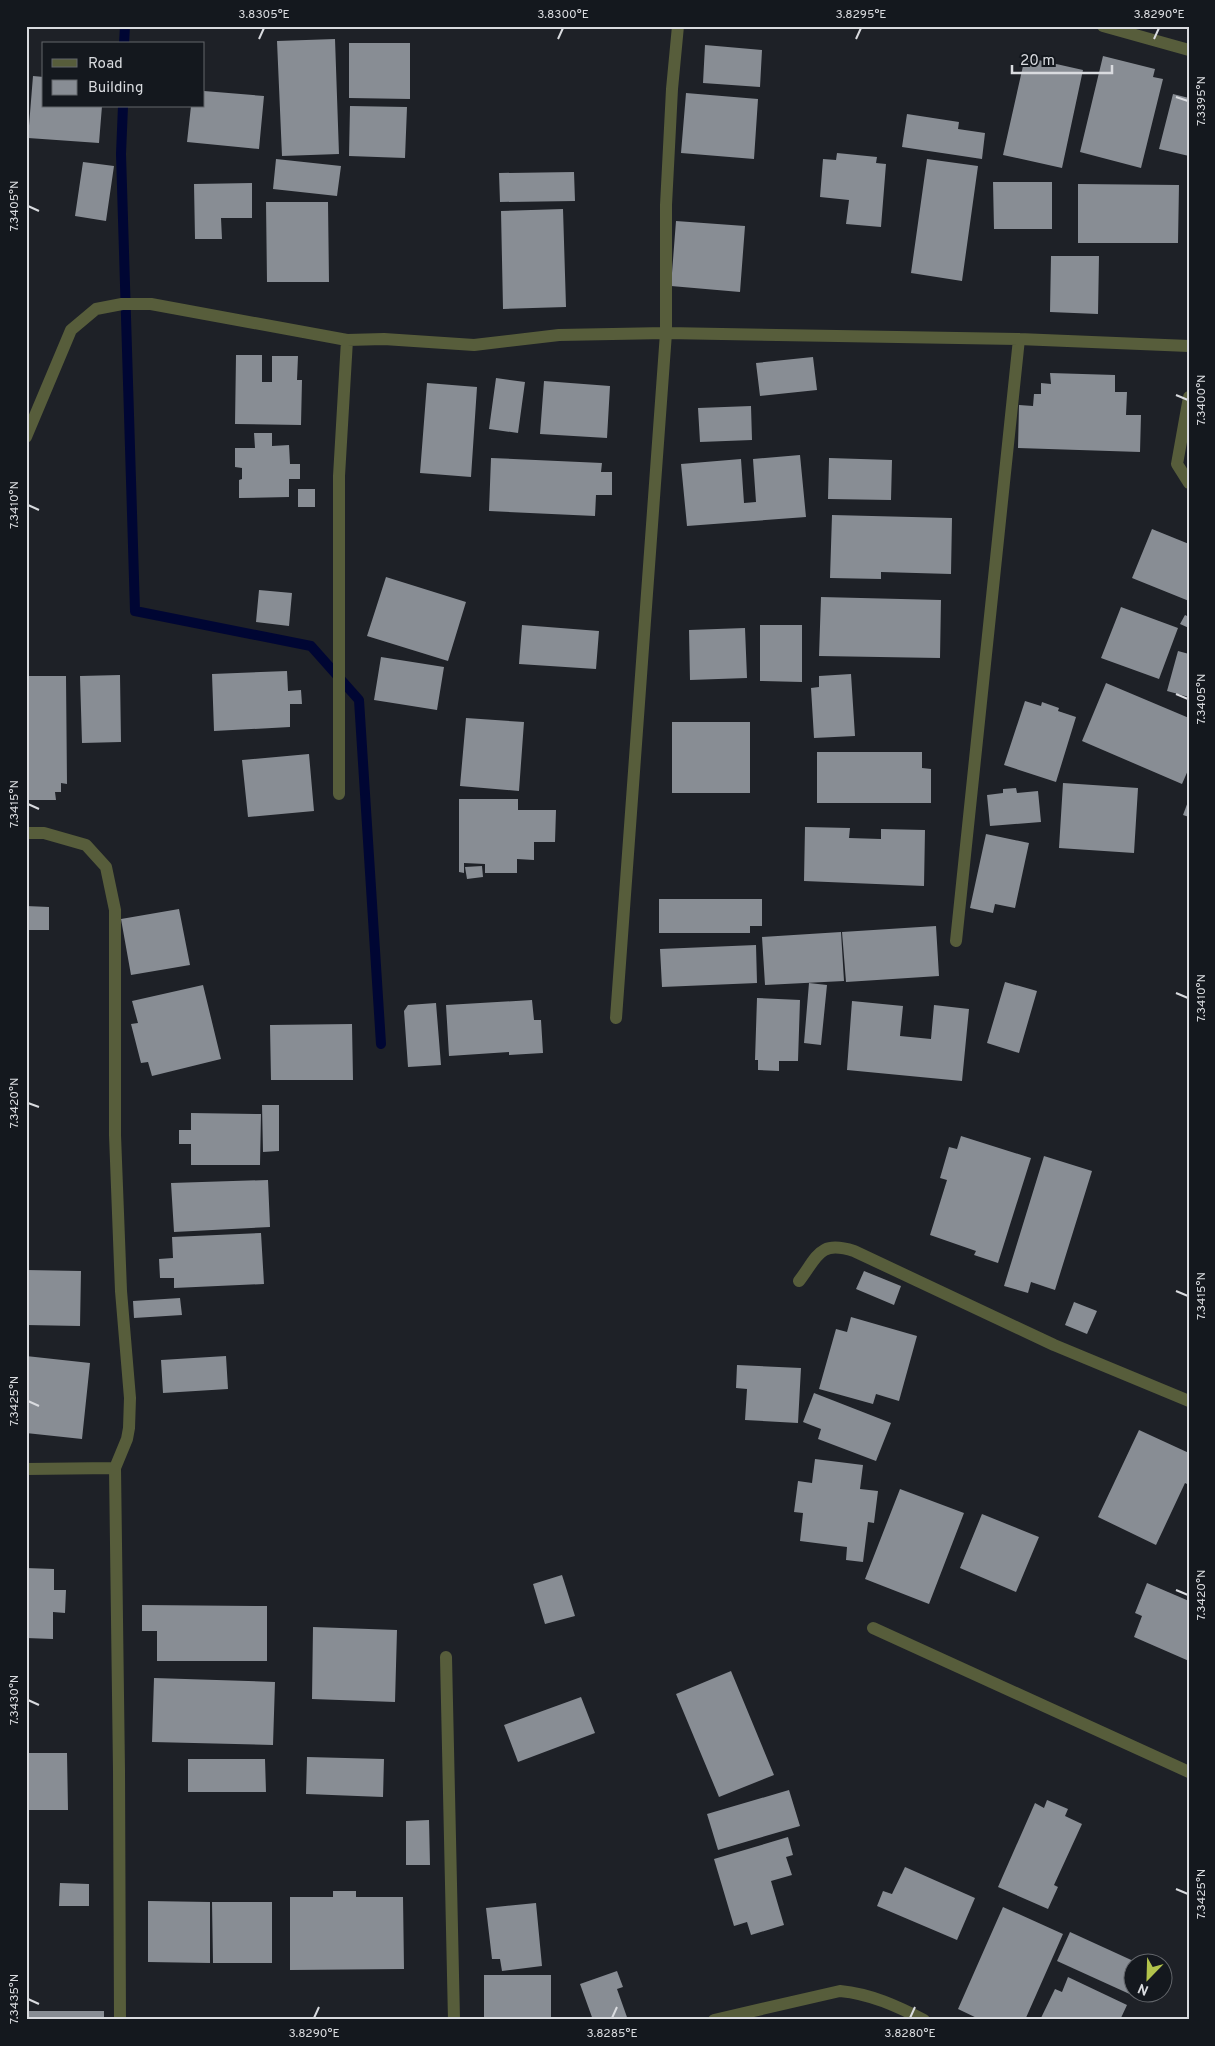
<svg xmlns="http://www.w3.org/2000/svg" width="1215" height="2046" font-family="Overpass,sans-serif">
	<rect width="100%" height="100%" fill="#1e2127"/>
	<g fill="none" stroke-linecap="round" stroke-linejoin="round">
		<path stroke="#000633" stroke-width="10" d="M124 44 125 26
			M123 106 121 154 135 611 311 646 359 700 381 1044"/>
	</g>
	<path fill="#888d94" d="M335 39 339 154 282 156 277 41Z
		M349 43H410V99L349 98Z
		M705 45 762 50 760 87 703 83Z
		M1103 56 1155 69 1153 77 1163 79 1141 168 1080 152Z
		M1025 57 1083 70 1062 168 1003 155Z
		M33 76 44 77V106H102L99 143 28 138Z
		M204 91 264 96 259 149 187 142 191 106H204Z
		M686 93 758 99 754 159 681 153Z
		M1173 94 1189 98V156L1159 149Z
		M350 106 407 107 405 158 349 156Z
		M907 114 959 122 958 129 985 133 982 159 902 147Z
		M837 153 877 157 876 163 886 164 881 227 846 224 849 200 820 197 823 159 836 160Z
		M276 159 341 166 337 196 273 189Z
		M927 159 978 166 962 281 911 273Z
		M83 162 114 166 106 221 75 216Z
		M574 172 575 201 500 202 499 173Z
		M993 182H1052V229H994Z
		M252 183V218H221L222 239H195L194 184Z
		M1078 184 1179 185 1178 243H1078Z
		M266 202H328L329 282H267Z
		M563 209 566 307 503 309 501 211Z
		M676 221 745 226 740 292 671 286Z
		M1051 256H1099L1098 314 1050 312Z
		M236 355H262V382H272V356H298L297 380H302L301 425 235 424Z
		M813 357 817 390 760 396 756 363Z
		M1050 373 1115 375V392H1127L1126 415H1141L1140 452 1018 448 1019 405 1033 406 1034 394H1041V383L1051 384Z
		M496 378 525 382 518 433 489 429Z
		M544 381 610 386 607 438 540 434Z
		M427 383 477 387 471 477 420 473Z
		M751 406 752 440 700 442 698 408Z
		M254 433H272V446L289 445 290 464H300V479H289V497L239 498V480L242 479V468L235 467V448H255Z
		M800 455 806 517 687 526 681 464 741 459 744 503 756 502 753 459Z
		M491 458 602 463 601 472H612V495H596L595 516 489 511Z
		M829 458 892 460 891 500 828 499Z
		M298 489H315V507H298Z
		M832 515 952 518 951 574 881 572V579L830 578Z
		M1152 529 1189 544V601L1132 578Z
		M386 577 466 602 448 661 367 636Z
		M259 590 292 593 289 626 256 622Z
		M821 597 941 600 940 658 819 656Z
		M1121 607 1178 628 1159 679 1101 658Z
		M1185 615 1189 617V628L1180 624Z
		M522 625 599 631 596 669 519 664Z
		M760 625H802V682L760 681Z
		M745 628 747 678 690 680 689 630Z
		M1178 651 1189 654V697L1167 691Z
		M381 657 444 667 437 710 374 700Z
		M287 671 288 691 301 690 302 704H290V727L214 731 212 674Z
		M851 674 855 736 814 738 811 688 819 687V676Z
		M120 675 121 742 82 743 80 676Z
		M26 676H66L67 784 61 783V792H55L56 800H26Z
		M1106 683 1189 718V768L1182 784 1082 741Z
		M1025 701 1041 706 1042 702 1059 708 1058 711 1076 717 1056 782 1004 765Z
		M466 718 524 722 519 791 460 786Z
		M672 722H750V793H672Z
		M817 752H922V768L931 769V803H817Z
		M309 754 314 811 248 817 242 760Z
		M1063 783 1138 788 1134 853 1059 848Z
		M1016 788 1017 793 1038 791 1041 822 990 826 987 795 1003 793V789Z
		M459 799H518V810H556L555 842H534V860L517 859V873H485V864L464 863V873L459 872Z
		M1189 799V817L1183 815Z
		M805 827 850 828 849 838 881 839V829L925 830 924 886 804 881Z
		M986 834 1029 843 1015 908 995 904 993 913 970 908Z
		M482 866 483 877 467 879 465 867Z
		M659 899H762V926H750V933H659Z
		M26 906 49 907V930H26Z
		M179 909 190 965 131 975 121 919Z
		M936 926 939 976 846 982 842 932Z
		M841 932 844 981 765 985 762 937Z
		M756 945 757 983 662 987 660 949Z
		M1005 982 1037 991 1019 1053 987 1043Z
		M809 983 827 985 821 1045 804 1043Z
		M203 985 221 1059 152 1076 148 1062 141 1063 131 1024 138 1023 132 1001Z
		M757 998 800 1000 798 1061H779V1071L758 1070V1060H755Z
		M532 1000 534 1020H541L543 1053 509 1055V1052L449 1056 446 1005Z
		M852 1001 903 1006 900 1036 931 1039 934 1005 969 1009 962 1081 847 1070Z
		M436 1003 441 1065 408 1067 404 1011 408 1005Z
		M352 1024 353 1080H271L270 1025Z
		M262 1105H279V1151L263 1152Z
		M191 1113 261 1114 260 1165H191V1144H179V1130H191Z
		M961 1136 1031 1158 998 1263 974 1255 976 1251 930 1235 947 1180 940 1178 949 1147 957 1149Z
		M1044 1156 1092 1171 1055 1290 1031 1282 1028 1293 1004 1286Z
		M268 1180 270 1227 174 1232 171 1183Z
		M261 1233 264 1284 174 1288V1278H160L159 1259 173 1258 172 1237Z
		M26 1270 81 1271 80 1326 26 1325Z
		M864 1271 901 1286 894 1305 856 1289Z
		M180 1298 182 1315 134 1318 133 1301Z
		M1074 1302 1097 1311 1087 1334 1065 1325Z
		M851 1317 917 1336 899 1401 876 1394 873 1404 819 1389 836 1329 847 1332Z
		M26 1356 90 1363 82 1439 26 1433Z
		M226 1356 228 1389 163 1393 161 1360Z
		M737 1365 801 1368 798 1423 745 1420 747 1389 736 1388Z
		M814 1393 891 1423 876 1461 818 1439 821 1429 803 1422Z
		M1139 1430 1189 1453V1485L1185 1483 1156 1545 1098 1517Z
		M815 1459 863 1465 860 1489 878 1491 874 1523 868 1522 863 1562 846 1560 847 1547 800 1541 803 1513 794 1512 798 1481 812 1483Z
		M900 1489 964 1513 929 1604 865 1579Z
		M982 1514 1039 1537 1016 1592 960 1568Z
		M26 1568 54 1569V1590H66L65 1613 53 1612V1639L26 1638Z
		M562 1575 575 1616 545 1624 533 1584Z
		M1147 1583 1189 1601V1661L1134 1637 1142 1616 1135 1613Z
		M142 1605 267 1606V1661H157V1631H142Z
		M313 1627 397 1630 395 1702 312 1699Z
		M731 1671 774 1775 719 1797 676 1694Z
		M154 1678 275 1682 273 1745 152 1742Z
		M581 1697 595 1733 518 1762 504 1725Z
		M26 1753H67L68 1810H26Z
		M307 1757 384 1759 383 1797 306 1794Z
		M188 1759H265L266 1792H188Z
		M789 1790 800 1826 718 1850 707 1814Z
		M1047 1800 1068 1809 1065 1816 1082 1824 1054 1885 1058 1887 1048 1909 998 1887 1035 1803 1044 1808Z
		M429 1820 430 1865H406V1821Z
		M788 1837 793 1855 786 1857 792 1875 771 1881 784 1925 751 1935 747 1922 734 1926 714 1859Z
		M905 1867 975 1898 957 1940 877 1906 883 1891 892 1894Z
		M60 1883 89 1884V1906H59Z
		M333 1891H356V1897H403L404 1969 290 1970V1897H333Z
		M148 1901 210 1902V1963L148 1962Z
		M212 1902H272V1963H213Z
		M536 1903 542 1966 502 1971 500 1959H492L486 1908Z
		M1003 1907 1063 1934 1025 2020H981L958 2009Z
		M1070 1932 1140 1964H1132V1994H1136L1134 1996 1057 1961Z
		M617 1971 623 1987 617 1989 628 2020H593L580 1984Z
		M484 1975H551V2020H484Z
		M1068 1977 1127 2005 1120 2020H1040L1055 1989 1062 1992Z
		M26 2011H104V2020H26Z"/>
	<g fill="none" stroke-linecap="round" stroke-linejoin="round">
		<path stroke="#575d3b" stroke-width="12" d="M1103 26 1189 50
			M1189 397 1177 464 1189 483
			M26 437 71 330 96 309 122 304H151L347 340 384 339 474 345 559 335 666 333 1019 339 1189 346
			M339 794V476L347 340
			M26 833H44L86 845 106 867 115 910V1135L121 1291 130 1398 129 1428 127 1439 115 1468 119 1770 120 2020
			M956 941 1019 339
			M616 1018 666 333V205L672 89 678 26
			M799 1281C818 1256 819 1240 854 1251L1054 1345 1189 1401
			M26 1469 115 1468
			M873 1628 1189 1772
			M446 1657 454 2020
			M714 2020 840 1991C871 1994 897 2006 924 2020"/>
	</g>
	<path fill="none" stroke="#d9dbdf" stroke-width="2" d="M259 39 264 28M558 39 563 28M856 39 861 28M1154 39 1159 28M1176 97 1188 101M28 206 39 211M1176 395 1188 400M28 505 39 510M1176 694 1188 699M28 804 39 809M1176 993 1188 998M28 1103 39 1107M1176 1291 1188 1296M28 1401 39 1406M1176 1590 1188 1595M28 1700 39 1705M1176 1889 1188 1894M28 1999 39 2004M314 2018 319 2007M612 2018 617 2007M910 2018 915 2007"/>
	<rect width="1215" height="2046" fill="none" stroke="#14181e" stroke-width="55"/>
	<rect x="42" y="42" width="162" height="65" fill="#14181e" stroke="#63666b"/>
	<rect x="52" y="59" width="25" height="8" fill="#575d3b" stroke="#63666b"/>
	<text x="88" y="68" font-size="15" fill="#d9dbdf">Road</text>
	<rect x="52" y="80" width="25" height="15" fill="#888d94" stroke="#63666b"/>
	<text x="88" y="92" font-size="15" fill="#d9dbdf">Building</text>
	<g transform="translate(1148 1978) rotate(203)"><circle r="24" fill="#14181e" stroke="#63666b"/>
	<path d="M0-4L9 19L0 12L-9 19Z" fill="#b2c34c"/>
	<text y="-8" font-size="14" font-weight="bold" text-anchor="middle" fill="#d9dbdf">N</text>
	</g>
	<path d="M1012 65v8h100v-8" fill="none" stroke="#d9dbdf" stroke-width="2.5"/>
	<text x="1020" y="65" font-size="15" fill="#d9dbdf" stroke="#14181e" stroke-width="4" paint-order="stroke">20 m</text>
	<rect x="28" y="28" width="1160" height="1990" fill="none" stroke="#d9dbdf" stroke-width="2"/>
	<g font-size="12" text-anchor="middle" fill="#d9dbdf">
		<text x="264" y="18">3.8305°E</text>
		<text x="563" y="18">3.8300°E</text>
		<text x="861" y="18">3.8295°E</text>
		<text x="1159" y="18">3.8290°E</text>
		<text transform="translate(1201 101) rotate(-90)" y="4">7.3395°N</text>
		<text transform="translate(14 206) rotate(-90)" y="4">7.3405°N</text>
		<text transform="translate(1201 400) rotate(-90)" y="4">7.3400°N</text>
		<text transform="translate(14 505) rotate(-90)" y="4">7.3410°N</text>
		<text transform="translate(1201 699) rotate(-90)" y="4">7.3405°N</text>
		<text transform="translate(14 804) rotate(-90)" y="4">7.3415°N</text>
		<text transform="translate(1201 998) rotate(-90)" y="4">7.3410°N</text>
		<text transform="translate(14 1103) rotate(-90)" y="4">7.3420°N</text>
		<text transform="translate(1201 1296) rotate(-90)" y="4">7.3415°N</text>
		<text transform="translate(14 1401) rotate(-90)" y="4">7.3425°N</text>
		<text transform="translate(1201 1595) rotate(-90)" y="4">7.3420°N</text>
		<text transform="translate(14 1700) rotate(-90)" y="4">7.3430°N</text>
		<text transform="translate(1201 1894) rotate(-90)" y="4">7.3425°N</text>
		<text transform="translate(14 1999) rotate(-90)" y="4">7.3435°N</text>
		<text x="314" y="2037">3.8290°E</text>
		<text x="612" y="2037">3.8285°E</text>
		<text x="910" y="2037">3.8280°E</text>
	</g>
</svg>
